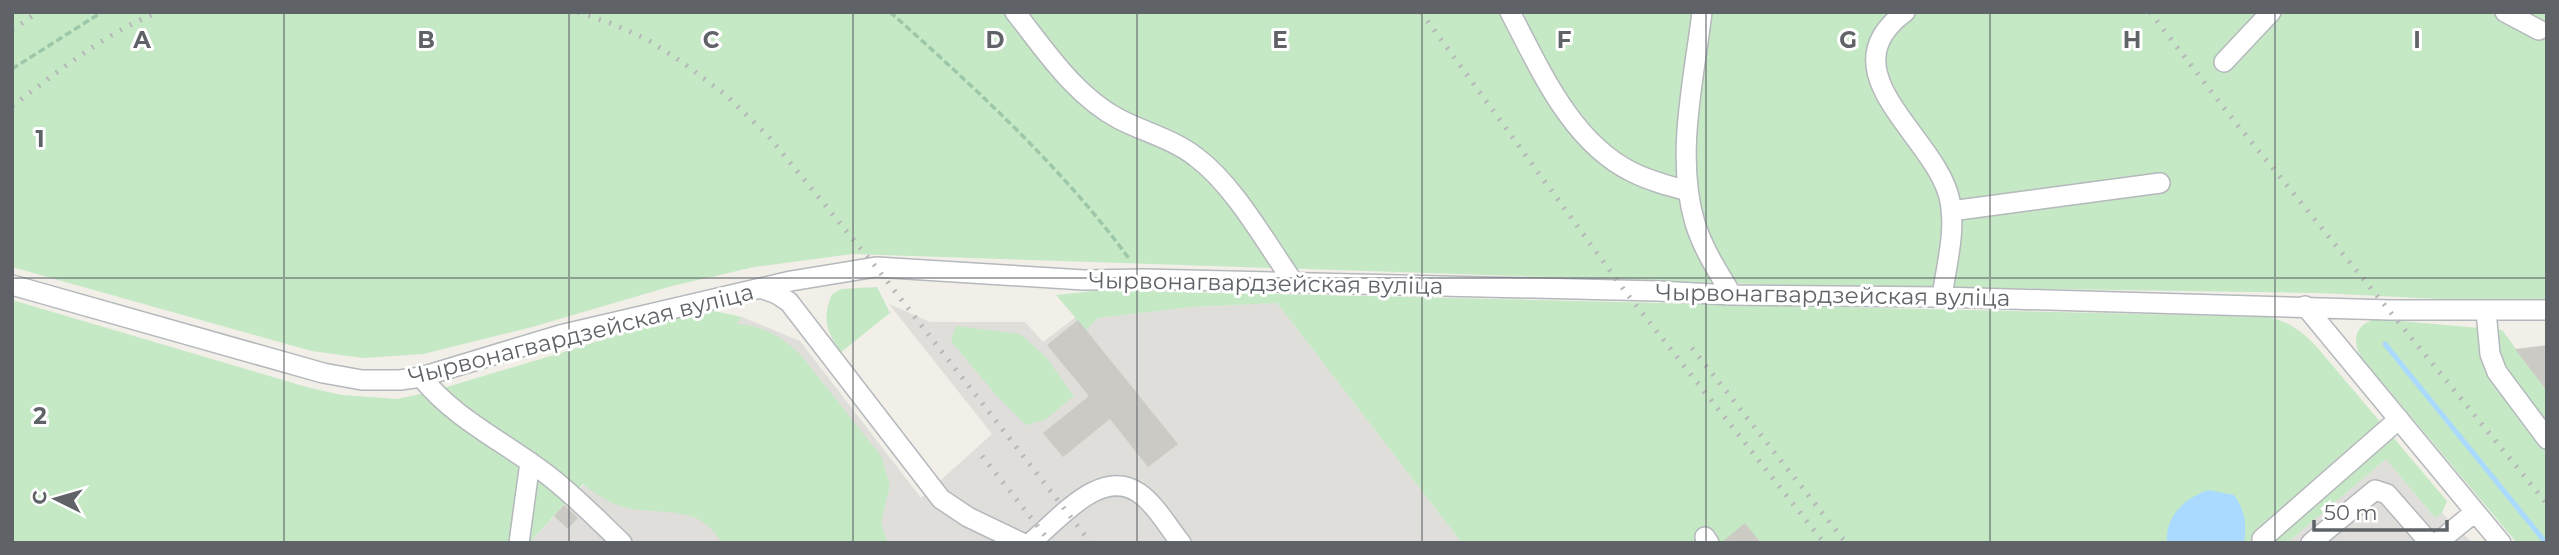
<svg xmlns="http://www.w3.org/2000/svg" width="2559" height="555" font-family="Montserrat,sans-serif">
	<rect width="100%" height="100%" fill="#f1efe8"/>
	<path fill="#e0deda" d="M1277 303 1462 543H529L742 317 800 341 921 498 992 434 889 304 930 322H1025L1043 342 1076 317 1086 329 1098 318 1192 307Z
		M2386 459 2435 518 2442 513 2473 543H2287Z"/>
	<path fill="#c5e8c5" d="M12 12H2547V299L2519 303 2320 293 1787 285 852 254 754 267 672 286 532 327 423 354 363 358 312 351 283 343 12 267Z
		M877 287 890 313 841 352C826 332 822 318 832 294L841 289Z
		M1103 290 2269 317C2289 322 2302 331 2316 346L2447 501 2442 513 2435 518 2386 459 2287 543H1462L1277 303 1192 307 1098 318 1086 330 1056 295Z
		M12 300 310 388 342 395 397 399 430 392 574 349 664 319 694 312 714 311 742 317 736 324C762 325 781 336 800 354L881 456 890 485 881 523 888 543H722C697 499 655 519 617 505 605 500 593 492 583 484L529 543H12Z
		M2377 319 2502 330 2547 391V543H2517L2361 357C2351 339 2356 323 2377 319Z
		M956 326 1020 334 1046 357 1074 396 1045 420 1026 425 995 394 951 341Z"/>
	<path fill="#aadaff" d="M2208 490 2234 495C2245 510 2247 525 2244 543H2167C2165 516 2184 499 2208 490Z"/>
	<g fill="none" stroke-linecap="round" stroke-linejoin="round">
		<path stroke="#aadaff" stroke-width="5" d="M2385 344 2546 543"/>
	</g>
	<path fill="#cccac5" d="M1078 320 1178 444 1148 467 1110 419 1063 457 1043 433 1089 396 1047 345Z
		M2547 345V391L2515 349Z
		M564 505 578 518 568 529 554 516Z
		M1745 523 1761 543H1721Z"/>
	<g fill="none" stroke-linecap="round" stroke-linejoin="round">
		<defs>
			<path id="minor" d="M1015 12C1045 50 1075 96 1119 119 1144 132 1173 139 1196 157 1234 185 1266 243 1294 283
				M1510 12C1540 69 1571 142 1632 172 1650 181 1669 186 1688 191
				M1702 12C1694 80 1675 156 1695 223 1703 249 1718 272 1732 295
				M1905 12C1823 73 1938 137 1950 201 1956 231 1946 267 1942 297
				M2505 12 2539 30
				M2224 62 2271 12
				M1951 211 2160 183
				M12 285 323 373 362 380H400L421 377 560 335 791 281 876 267 1084 280 1144 279 1658 291 1732 295 1942 297 2390 310H2547
				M760 288 777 294 789 302 941 499 968 517 1022 543
				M2305 306 2501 543
				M2486 311 2490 354 2497 372 2547 439
				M421 377C455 419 503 441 545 473 573 494 597 519 622 543
				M1705 537 1709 543
				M2262 539 2399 419
				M519 543 530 462
				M1030 543C1058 521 1100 466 1139 493 1156 505 1168 527 1181 543
				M2311 543 2375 490 2387 494 2430 543
				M2437 543 2475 512"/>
		</defs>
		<use href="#minor" stroke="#b5b8bc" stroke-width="22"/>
		<path stroke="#9cc7a9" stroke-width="3.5" stroke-dasharray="7 3.5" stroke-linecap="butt" d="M890 12C974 87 1064 169 1130 260
			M12 69 102 12"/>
		<use href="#minor" stroke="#fff" stroke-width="19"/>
		<path stroke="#b6b7b8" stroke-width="5" stroke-dasharray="2 9" stroke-linecap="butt" d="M578 12 613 24 648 40 682 62 727 96 769 137 876 267 1091 543
			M1421 12 1624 290 1824 543
			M2150 12 2227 112 2547 504
			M12 30 38 12
			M12 106C59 71 104 34 158 12
			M1692 348 1846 543
			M982 456 1051 543"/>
	</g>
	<path fill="none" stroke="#5f6368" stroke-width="2" stroke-opacity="0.55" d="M284 12V543M569 12V543M853 12V543M1137 12V543M1422 12V543M1706 12V543M1990 12V543M2275 12V543M12 278H2547"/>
	<g text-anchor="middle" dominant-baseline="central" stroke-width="6" stroke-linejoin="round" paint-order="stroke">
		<g font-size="23" fill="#5f6368" stroke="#fff">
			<text transform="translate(1266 283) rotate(1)">Чырвонагвардзейская вуліца</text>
			<text transform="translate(1833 295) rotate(1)">Чырвонагвардзейская вуліца</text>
			<text transform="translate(581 334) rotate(-14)">Чырвонагвардзейская вуліца</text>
		</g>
	</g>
	<g font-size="23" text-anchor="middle" font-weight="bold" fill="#5f6368" stroke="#fff" stroke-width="6" stroke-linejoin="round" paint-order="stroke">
		<text x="142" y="48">A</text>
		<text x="426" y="48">B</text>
		<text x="711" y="48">C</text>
		<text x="995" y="48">D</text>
		<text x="1280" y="48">E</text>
		<text x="1564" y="48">F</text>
		<text x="1848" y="48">G</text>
		<text x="2132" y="48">H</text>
		<text x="2417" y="48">I</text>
		<text x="40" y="147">1</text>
		<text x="40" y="424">2</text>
	</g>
	<rect width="2559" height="555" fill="none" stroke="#5f6368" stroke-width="28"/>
	<g transform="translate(56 499) rotate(275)" stroke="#ffffff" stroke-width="5" paint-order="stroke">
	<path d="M0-5L12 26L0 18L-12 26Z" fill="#5f6368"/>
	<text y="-10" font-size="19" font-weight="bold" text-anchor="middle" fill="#5f6368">С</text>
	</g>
	<path d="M2314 520v10h133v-10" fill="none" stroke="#5f6368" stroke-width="3.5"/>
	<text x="2324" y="520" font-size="21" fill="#5f6368" stroke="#ffffff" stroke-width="5" paint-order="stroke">50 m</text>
</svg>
